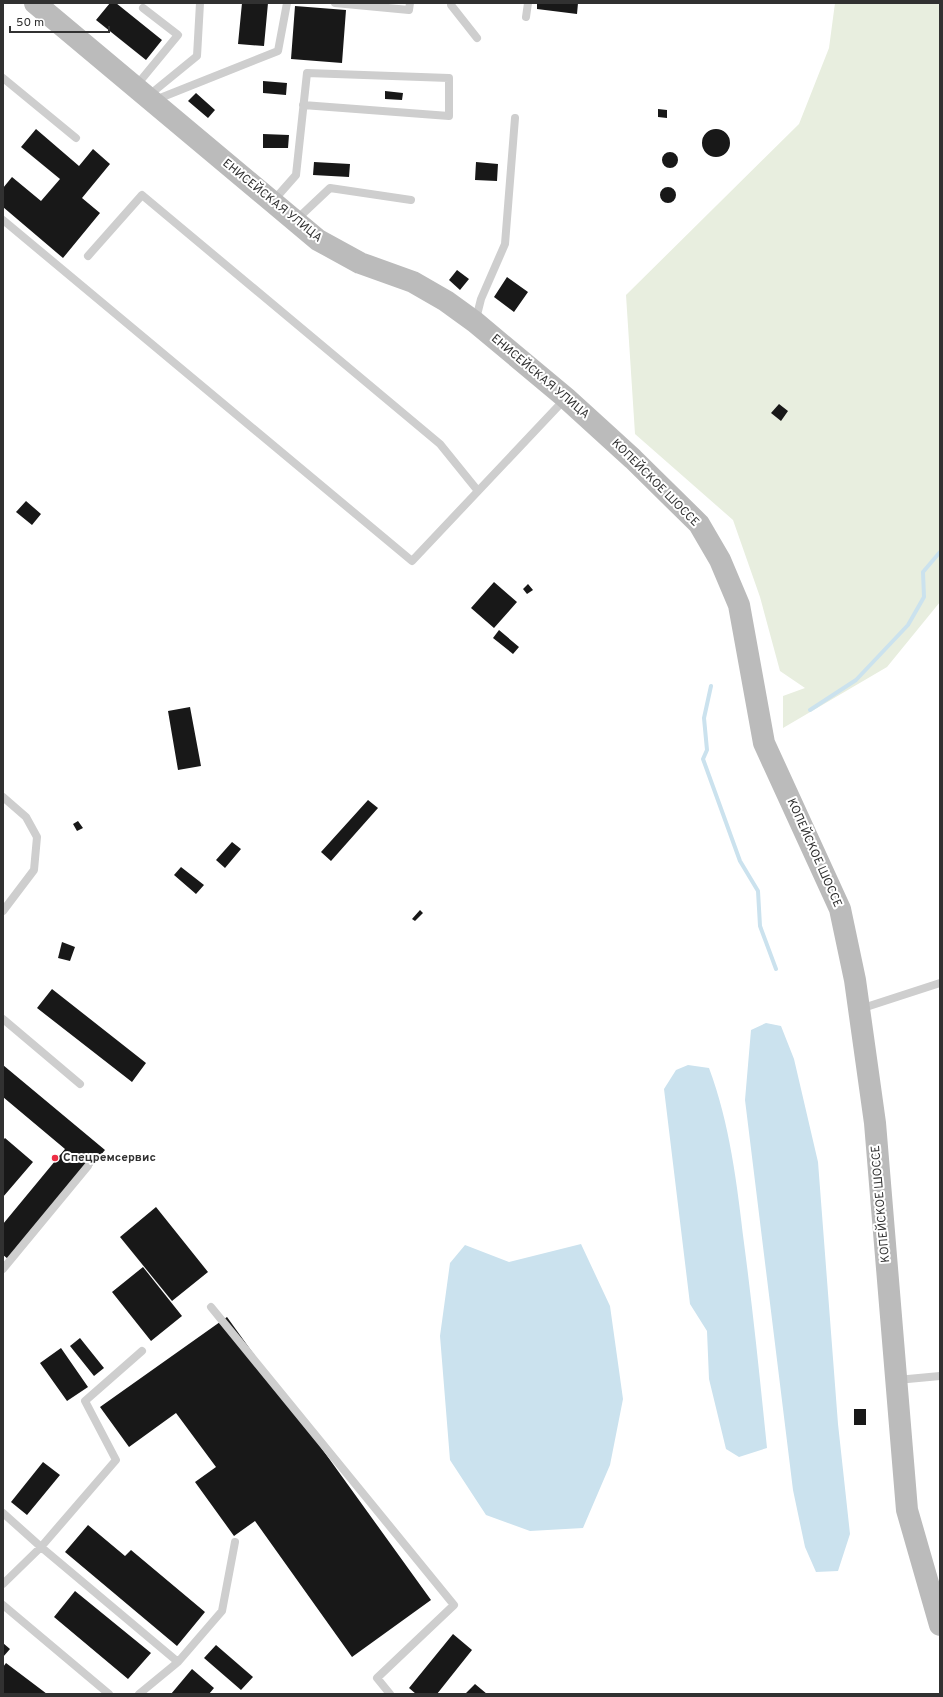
<svg xmlns="http://www.w3.org/2000/svg" width="943" height="1697" font-family="Overpass,sans-serif">
	<rect width="100%" height="100%" fill="#fff"/>
	<path fill="#e8eedf" d="M835 3H940V602L887 667 783 728V696L805 688 780 671 760 597 733 520 635 434 626 295 799 124 829 48Z"/>
	<path fill="#cbe2ee" d="M766 1023 781 1026 794 1059 818 1162 838 1424 850 1534 838 1571 816 1572 805 1547 793 1490 745 1100 751 1030Z
		M688 1065 709 1068C730 1124 737 1184 744 1243 753 1311 760 1379 767 1448L739 1457 726 1449 709 1379 707 1331 690 1304 664 1089 676 1070Z
		M581 1244 610 1306 623 1399 610 1465 583 1528 530 1531 486 1515 450 1460 440 1336 450 1263 465 1245 509 1262Z"/>
	<g fill="none" stroke-linecap="round" stroke-linejoin="round">
		<path stroke="#cbe2ee" stroke-width="4" d="M711 686 704 718 707 750 703 759 740 861 758 891 760 926 776 969
			M810 710 856 680 908 625 924 597 923 572 940 552"/>
	</g>
	<path fill="#181818" d="M110 3H116L162 40 146 60 96 20Z
		M242 3H268L264 46 238 44Z
		M537 3H578L577 14 537 9Z
		M295 6 346 10 342 63 291 59Z
		M263 81 287 83 286 95 263 93Z
		M385 91 403 93 402 100 385 99Z
		M196 93 215 110 208 118 188 101Z
		M658 109 667 110V118L658 117Z
		M36 129 79 166 93 149 110 164 82 198 100 213 63 258 3 207V188L12 177 41 201 60 179 21 147Z
		M702 143a14 14 0 1 1 28 0a14 14 0 1 1-28 0Z
		M263 134 289 135 288 148H263Z
		M662 160a8 8 0 1 1 16 0a8 8 0 1 1-16 0Z
		M314 162 350 164 349 177 313 175Z
		M476 162 498 164 497 181 475 180Z
		M660 195a8 8 0 1 1 16 0a8 8 0 1 1-16 0Z
		M457 270 469 279 460 290 449 280Z
		M507 277 528 292 514 312 494 297Z
		M779 404 788 411 781 421 771 413Z
		M26 501 41 514 32 525 16 512Z
		M494 582 517 602 494 628 471 608Z
		M528 584 533 590 527 594 523 589Z
		M499 630 519 647 513 654 493 638Z
		M190 707 201 766 178 770 168 711Z
		M368 800 378 808 331 861 321 852Z
		M78 821 83 828 77 831 73 824Z
		M232 842 241 849 225 868 216 860Z
		M181 867 204 885 196 894 174 875Z
		M420 910 423 913 415 921 412 919Z
		M62 942 75 947 70 961 58 958Z
		M52 989 146 1063 132 1082 37 1008Z
		M3 1065 105 1150 12 1262 3 1255V1224L65 1149 3 1097Z
		M5 1138 33 1162 3 1197V1140Z
		M156 1207 208 1272 172 1301 120 1237Z
		M143 1267 182 1316 151 1341 112 1292Z
		M227 1317 431 1600 352 1657 255 1521 234 1536 195 1482 216 1467 176 1413 129 1447 100 1407Z
		M80 1338 104 1368 94 1376 70 1346Z
		M61 1348 88 1387 67 1401 40 1363Z
		M854 1409H866V1425H854Z
		M43 1462 60 1475 27 1515 11 1502Z
		M88 1525 125 1556 131 1550 205 1612 177 1646 65 1552Z
		M75 1591 151 1653 128 1679 54 1617Z
		M453 1634 472 1650 437 1694H416L409 1688Z
		M3 1643 10 1649 3 1657Z
		M216 1645 253 1677 241 1690 204 1658Z
		M6 1663 47 1694H3V1667Z
		M192 1669 214 1688 209 1694H171Z
		M475 1684 487 1694H465Z"/>
	<g fill="none" stroke-linecap="round" stroke-linejoin="round">
		<path stroke="#cecece" stroke-width="8" d="M335 3 409 10 410 3
			M451 3V5L477 38
			M526 17 528 3
			M3 78 76 138
			M136 86 178 35 143 8
			M148 96 197 56 200 3
			M155 100 278 51 287 3
			M274 200 296 175 307 73 449 78V116L303 105
			M3 220 412 561 565 399
			M295 221 330 188 411 200
			M88 256 142 195 440 444 478 491
			M476 319 481 299 505 244 515 118
			M3 797 26 817 37 837 34 870 3 911
			M860 1009 940 983
			M3 1019 80 1084
			M3 1269 88 1166
			M211 1307 454 1605 377 1678 390 1694
			M897 1380 940 1376
			M3 1513 41 1547 178 1662
			M3 1584 41 1547 116 1460 85 1401 142 1351
			M3 1605 109 1694
			M139 1694 178 1662 222 1611 235 1542"/>
		<path stroke="#bbb" stroke-width="22" d="M35 3 318 240 360 263 413 282 446 301 475 322 566 398 633 459 699 524 720 560 739 605 764 743 840 909 855 980 875 1123 907 1510 940 1625"/>
	</g>
	<circle fill="#ed2e45" stroke="#fff" stroke-width="1.5" cx="55" cy="1158" r="4"/>
	<g text-anchor="middle" dominant-baseline="central" stroke-width="4" stroke-linejoin="round" paint-order="stroke">
		<g font-size="12" fill="#313131" stroke="#fff">
			<text transform="translate(272 201) rotate(39)">ЕНИСЕЙСКАЯ УЛИЦА</text>
			<text transform="translate(540 377) rotate(40)">ЕНИСЕЙСКАЯ УЛИЦА</text>
			<text transform="translate(655 483) rotate(45)">КОПЕЙСКОЕ ШОССЕ</text>
			<text transform="translate(814 853) rotate(66)">КОПЕЙСКОЕ ШОССЕ</text>
			<text transform="translate(881 1204) rotate(-95)">КОПЕЙСКОЕ ШОССЕ</text>
		</g>
		<g font-size="12" font-weight="bold" fill="#313131" stroke="#fff" text-anchor="start">
			<text x="63" y="1158">Спецремсервис</text>
		</g>
	</g>
	<rect width="943" height="1697" fill="none" stroke="#313131" stroke-width="8"/>
	<path d="M10 26v6h99v-6" fill="none" stroke="#313131" stroke-width="2"/>
	<text x="16" y="26" font-size="12" fill="#313131" stroke="#ffffff" stroke-width="3" paint-order="stroke">50 m</text>
</svg>
